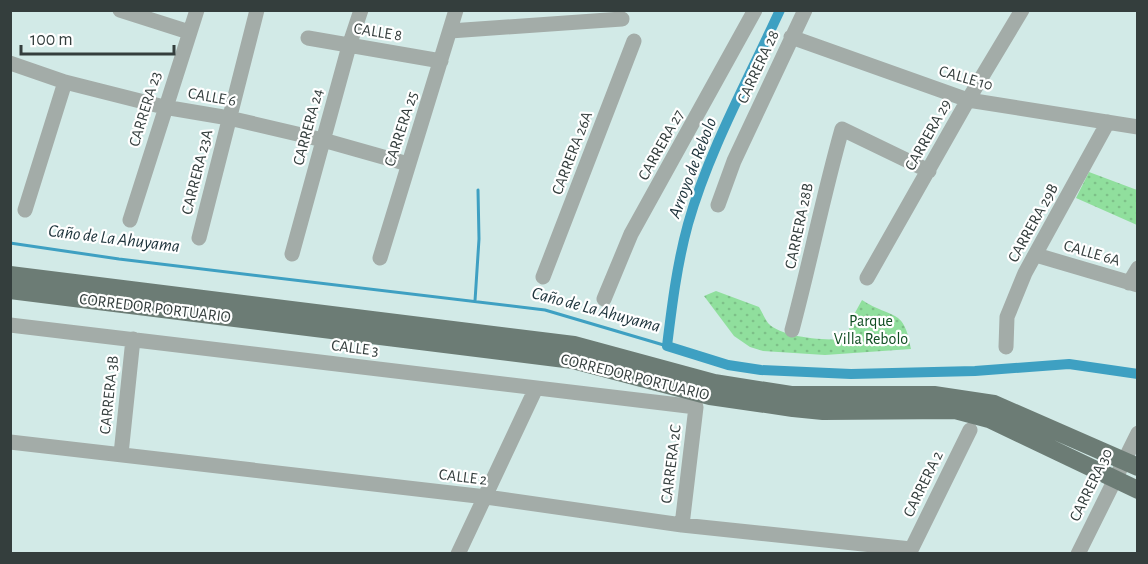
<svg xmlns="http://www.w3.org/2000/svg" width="1148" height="564" font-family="'Alegreya Sans',sans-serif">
	<defs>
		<pattern id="park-dots" width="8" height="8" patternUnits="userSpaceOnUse" patternTransform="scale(1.5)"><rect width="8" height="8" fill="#90df9d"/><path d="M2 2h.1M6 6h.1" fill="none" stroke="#7dc088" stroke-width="1.8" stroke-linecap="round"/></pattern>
	</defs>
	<rect width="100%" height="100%" fill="#d2eae7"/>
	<path fill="url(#park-dots)" d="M1089 172 1137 190V225L1076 198Z
		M716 291 759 307C762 312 765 319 768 323 781 338 829 341 847 339L851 320 862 300C893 320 904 307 911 349L825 355 763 351 750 347 734 336 704 296Z"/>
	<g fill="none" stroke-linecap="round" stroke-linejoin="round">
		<path stroke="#3ea0c2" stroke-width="3" d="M10 243 119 259 545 310 667 346
			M475 301 479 239 478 190
			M1134 373 1138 369"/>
		<path stroke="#3ea0c2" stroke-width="10" d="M780 10C748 80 709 150 688 224 677 264 672 305 667 346L728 365 761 370 851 374 975 371 1069 364 1138 374"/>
		<path stroke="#a3aca8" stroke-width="15" d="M120 10 189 32
			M450 31 622 19
			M791 37 968 100 1138 127
			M308 38 441 61
			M10 63 65 82 164 107 229 118 323 140 408 164
			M718 205 734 161 805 10
			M25 210 65 82
			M130 220 197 10
			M199 238 257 10
			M292 254 349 46 361 10
			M1036 255 1138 285
			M380 258 456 10
			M543 277 634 41
			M867 278 968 100 1022 10
			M1129 283 1138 268
			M604 299 631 234 755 10
			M10 325 696 407 682 525
			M792 330C810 263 823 196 842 129L929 171
			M1006 347 1007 317 1025 273 1108 122
			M10 442 486 497 682 525 911 549
			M121 454 133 339
			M458 554 536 388
			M909 554 970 430
			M1078 554 1138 433"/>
		<path stroke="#6c7c75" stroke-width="18" d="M10 275 574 345 714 383 791 395H934L994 404 1138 467
			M10 290 573 360 710 396 793 408 823 411 955 410 989 419 1138 490"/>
	</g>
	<g text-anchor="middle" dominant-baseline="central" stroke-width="4.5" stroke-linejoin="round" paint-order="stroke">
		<g font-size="16" fill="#343e3d" stroke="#fff">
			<text transform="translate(378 32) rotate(9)">CALLE 8</text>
			<text transform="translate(758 67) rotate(-65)">CARRERA 28</text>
			<text transform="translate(966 78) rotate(16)">CALLE 10</text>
			<text transform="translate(212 97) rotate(10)">CALLE 6</text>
			<text transform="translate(145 109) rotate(-73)">CARRERA 23</text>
			<text transform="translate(308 127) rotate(-75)">CARRERA 24</text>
			<text transform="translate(401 129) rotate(-72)">CARRERA 25</text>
			<text transform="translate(928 135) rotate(-61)">CARRERA 29</text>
			<text transform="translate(661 145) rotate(-61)">CARRERA 27</text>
			<text transform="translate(572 153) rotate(-69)">CARRERA 26A</text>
			<text transform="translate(197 172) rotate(-76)">CARRERA 23A</text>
			<text transform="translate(1033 223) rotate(-61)">CARRERA 29B</text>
			<text transform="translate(799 226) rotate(-78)">CARRERA 28B</text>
			<text transform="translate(1092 253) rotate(16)">CALLE 6A</text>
			<text transform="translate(155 308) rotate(7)">CORREDOR PORTUARIO</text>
			<text transform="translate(355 348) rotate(7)">CALLE 3</text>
			<text transform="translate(635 377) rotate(14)">CORREDOR PORTUARIO</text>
			<text transform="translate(109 395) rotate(-84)">CARRERA 3B</text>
			<text transform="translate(671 464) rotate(-83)">CARRERA 2C</text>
			<text transform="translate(463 477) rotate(7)">CALLE 2</text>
			<text transform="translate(923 484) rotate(-64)">CARRERA 2</text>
			<text transform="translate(1091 485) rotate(-64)">CARRERA 30</text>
		</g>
		<g font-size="16" fill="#0f4d21" stroke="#fff">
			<text x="871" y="321">Parque<tspan x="871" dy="18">Villa Rebolo</tspan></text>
		</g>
		<g font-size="18" font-style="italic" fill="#1c323a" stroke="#fff">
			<text transform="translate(693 168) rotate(-69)">Arroyo de Rebolo</text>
			<text transform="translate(114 239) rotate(7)">Caño de La Ahuyama</text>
			<text transform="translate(596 310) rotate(15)">Caño de La Ahuyama</text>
		</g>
	</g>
	<rect width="1148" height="564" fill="none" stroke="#343e3d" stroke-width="24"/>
	<path d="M21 45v9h153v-9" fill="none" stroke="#343e3d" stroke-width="3"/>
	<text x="30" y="45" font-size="18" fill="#343e3d" stroke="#ffffff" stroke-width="4.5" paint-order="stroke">100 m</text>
</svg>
